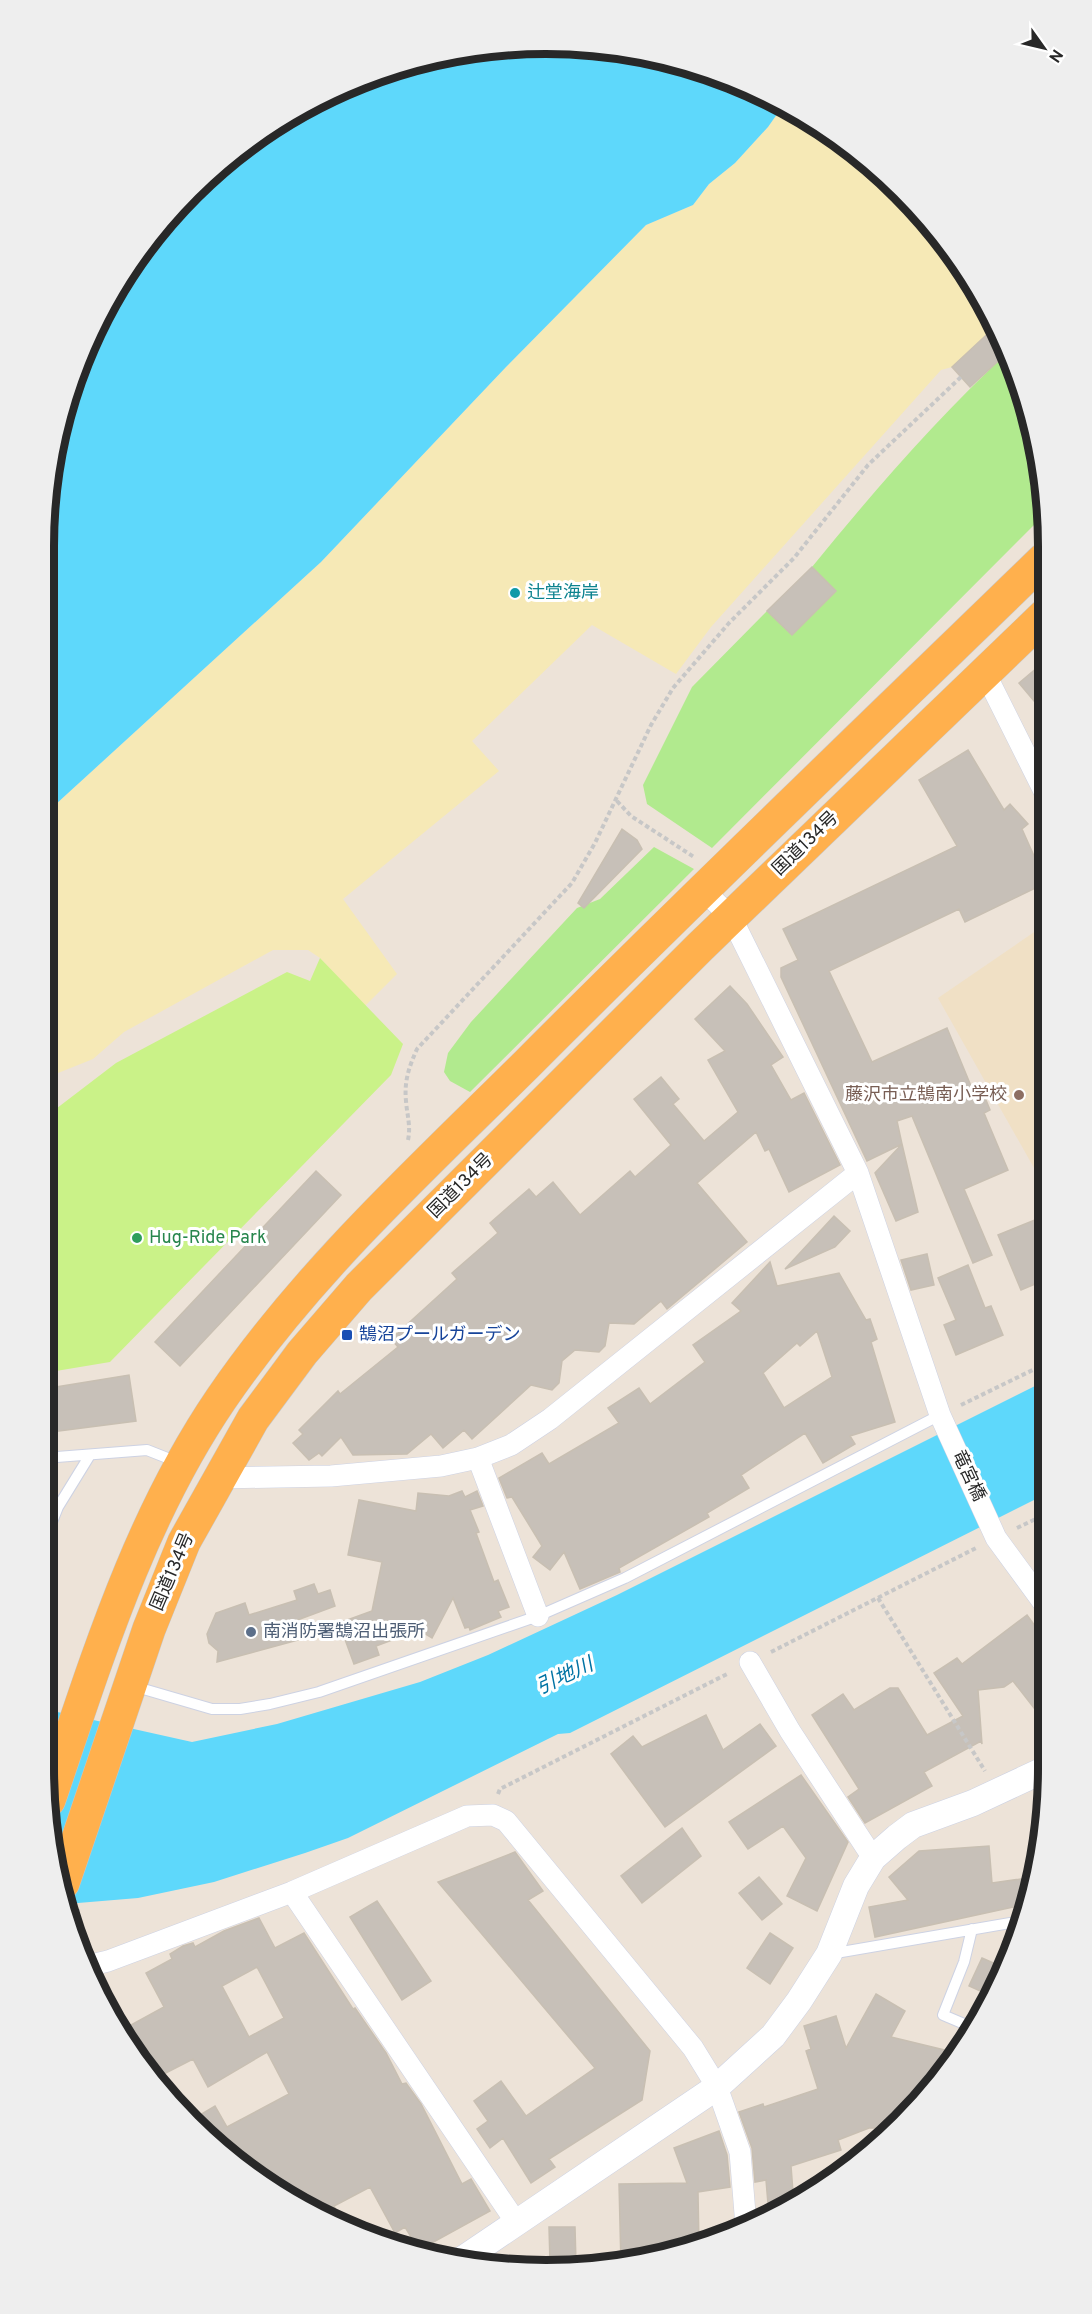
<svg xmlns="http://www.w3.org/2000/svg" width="1092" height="2314" font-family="Overpass,'Noto Sans JP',sans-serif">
	<rect width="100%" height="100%" fill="#ede3d8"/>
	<path fill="#f0e0c5" d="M1046 924 1047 1191 938 998Z"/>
	<path fill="#b1ea8e" d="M1009 351 1044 480V515L712 848 647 804 643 785 692 687 767 611 792 634 836 591 812 567C874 491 937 418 1009 351Z
		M654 847 694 869 470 1092 450 1081 444 1072 448 1053 471 1022 577 908 600 899Z"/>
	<path fill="#f6e9b6" d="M782 107 852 147 944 240 995 327 952 367 941 370 711 627 676 674 592 625 472 741 499 771 343 899 397 974 365 1006 320 958 308 950H273L124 1032 93 1059 58 1073 44 1085V815L321 562 506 367 646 225 693 205 709 184 735 163 768 127Z"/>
	<path fill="#caf288" d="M320 958 403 1044 391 1075 110 1362 44 1373V1118L116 1063 287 972 310 981Z"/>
	<path fill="#5ed8fb" d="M546 44 644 53 738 82 782 107 768 127 735 163 709 184 693 205 646 225 506 367 321 562 44 815V546L53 448 82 354 128 267 190 191 267 128 353 82 448 53Z
		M1047 1380 1048 1493 570 1733 558 1734 348 1838 305 1853 214 1882 138 1898 66 1904 44 1768V1709L192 1742 277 1724 420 1682 488 1655 617 1595Z"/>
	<path fill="#c7c0b8" stroke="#c8bfb2" stroke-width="1.5" fill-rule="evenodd" d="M995 327 1009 351 970 387 952 367Z
		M812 567 836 591 792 635 767 611Z
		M1045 661V691L1034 701 1019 683Z
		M968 750 1004 810 1010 804 1028 824 1022 829 1046 883 965 922 959 909 829 971 872 1062 947 1028 971 1086 979 1083 990 1110 984 1113 1008 1170 964 1189 992 1255 973 1263 912 1116 897 1121 902 1144 867 1161 781 977V968L798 960 783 929 957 846 919 780Z
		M622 829 637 840 642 849 584 908 578 903Z
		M730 986 747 1004 783 1057 771 1065 791 1100 804 1093 840 1165 789 1192 769 1149 765 1151 756 1132 697 1183 747 1242 667 1309 661 1301 634 1324 609 1323 605 1346 599 1352 575 1350 562 1361 559 1383 552 1390 531 1385 472 1439 464 1430 443 1448 431 1434 407 1454 353 1455 341 1437 322 1456 319 1453 309 1460 293 1443 303 1434 299 1430 338 1391 340 1394 398 1347 391 1339 457 1279 452 1273 498 1233 490 1223 529 1189 536 1197 553 1182 580 1215 630 1171 635 1177 671 1145 634 1099 661 1077 679 1099 673 1104 704 1141 738 1112 708 1060 725 1051 695 1019Z
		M902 1144 918 1212 896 1221 875 1173Z
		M316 1171 341 1195 180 1366 155 1342Z
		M1047 1215V1279L1021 1290 998 1235Z
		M834 1216 850 1231 835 1247 785 1269Z
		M927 1254 934 1285 911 1290 901 1260Z
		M770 1262 777 1286 839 1273 866 1320 870 1319 877 1339 871 1342 895 1422 850 1436 855 1444 823 1463 805 1433 741 1475 749 1488 707 1513 709 1517 619 1568 620 1572 580 1589 564 1552 550 1570 533 1557 542 1546 512 1497 507 1498 499 1478 542 1453 549 1464 619 1423 608 1408 639 1388 650 1404 705 1362 693 1345 741 1311 732 1303ZM817 1331 832 1377 784 1408 763 1373 797 1343 800 1346Z
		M968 1265 985 1308 991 1306 1003 1335 956 1355 944 1325 956 1320 938 1278Z
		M129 1375 136 1421 44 1433V1389Z
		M462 1491 465 1497 477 1491 483 1506 470 1510 479 1532 476 1533 494 1582 498 1580 509 1607 498 1611 501 1617 470 1630 469 1627 465 1628 453 1598 432 1638 419 1630 376 1646 379 1655 354 1664 339 1623 372 1611 382 1562 348 1555 359 1500 416 1511 418 1493 449 1496Z
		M314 1584 318 1594 330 1590 335 1606 292 1622 298 1640 217 1662 218 1651 209 1643 207 1634 216 1613 245 1603 249 1615 297 1600 294 1591Z
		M1027 1615 1048 1644V1726L1013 1681 1004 1687 978 1690 982 1744 981 1741 924 1772 932 1786 865 1823 848 1797 859 1789 812 1715 843 1694 854 1710 890 1688H898L927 1735 963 1716 934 1673 957 1658 962 1664Z
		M706 1715 723 1750 760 1724 776 1746 665 1827 611 1754 633 1736 642 1747Z
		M801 1775 848 1842 817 1911 787 1896 806 1858 783 1826 748 1849 729 1822Z
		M682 1828 701 1856 642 1903 621 1876Z
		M989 1846 992 1883 1035 1877 1027 1904 875 1937 869 1907 908 1900 889 1877 919 1851Z
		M515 1852 543 1891 528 1900 650 2051 642 2100 549 2159 555 2167 531 2183 503 2138 490 2148 477 2129 488 2121 474 2101 501 2081 526 2116 595 2068 438 1882Z
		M759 1877 782 1904 762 1920 739 1893Z
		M377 1901 431 1981 402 2000 350 1917Z
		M259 1918 275 1948 304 1933 353 2009 355 2008 386 2053 402 2084 406 2083 421 2104 462 2184 471 2179 490 2211 419 2250 405 2227 395 2233 370 2187 334 2206 342 2221 295 2203 193 2119 215 2106 227 2127 289 2094 267 2052 208 2087 193 2059 154 2079 120 2031 164 2007 146 1973 172 1959 170 1954 183 1946 193 1943 195 1947 224 1931ZM257 1967 284 2018 249 2037 222 1986Z
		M770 1933 793 1948 770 1984 747 1968Z
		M982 1958 1005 1968 989 1995 969 1986Z
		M876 1994 905 2011 891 2037 953 2052 924 2100 889 2128H869L838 2140 841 2150 791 2166 794 2205 769 2216 766 2180 755 2182 752 2148 739 2112 763 2104 764 2107 818 2089 806 2051 811 2049 804 2026 836 2016 846 2048Z
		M719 2131 727 2155 730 2187 698 2192 699 2246 621 2264 619 2184 687 2183 674 2148Z
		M549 2227H575L576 2263H550Z"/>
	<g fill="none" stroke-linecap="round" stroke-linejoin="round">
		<defs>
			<path id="service" d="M44 1458 147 1450 180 1463
				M44 1542 58 1507 90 1455
				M133 1686 212 1709H240L270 1704 319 1692 538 1616 625 1578 940 1415
				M830 1954 1022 1921
				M969 2026 943 2015 964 1962 972 1929"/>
			<path id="minor" d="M985 673 1045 793
				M702 889 731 917 858 1173 940 1415 996 1538 1048 1609
				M478 1458 538 1616
				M219 1478 331 1476 441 1466 478 1458 511 1445 550 1419 858 1173
				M750 1662 790 1731 873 1858
				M292 1892 467 1816 493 1815 506 1821 693 2048 717 2087 740 2152 746 2226
				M87 1966 108 1961 292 1892 516 2222"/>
			<path id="tertiary" d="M460 2261 717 2087 773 2036 799 2001 829 1954 856 1886 873 1858 897 1837 913 1825 973 1803 1048 1768"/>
			<path id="trunk" d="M49 1800C96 1662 138 1521 221 1399 307 1273 419 1171 527 1064 697 893 871 727 1044 559
				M63 1883 149 1629 184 1542 253 1419 302 1353 359 1287 701 946 1045 615"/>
		</defs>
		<use href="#service" stroke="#cdd2e3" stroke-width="12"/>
		<use href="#minor" stroke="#cdd2e3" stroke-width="22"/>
		<use href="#tertiary" stroke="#cdd2e3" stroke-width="27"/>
		<use href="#trunk" stroke="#c7c7c7" stroke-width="34"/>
		<path stroke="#c7c7c7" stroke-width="4" stroke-dasharray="4.5 3" stroke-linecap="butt" d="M617 801 631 816 694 857
			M408 1140C411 1126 407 1115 406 1101 404 1081 409 1067 417 1049L572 883 595 843 651 725 673 688 729 623 794 558 868 465 961 377
			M961 1405 1047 1363
			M1017 1528 1048 1513
			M878 1598 985 1771
			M771 1652 976 1548
			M498 1794 500 1789 729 1673
			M74 1920 79 1907"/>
		<use href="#service" stroke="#fff" stroke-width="10"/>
		<use href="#minor" stroke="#fff" stroke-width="21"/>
		<use href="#tertiary" stroke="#fff" stroke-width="26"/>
		<use href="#trunk" stroke="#ffb04d" stroke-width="33"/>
	</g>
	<circle fill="#0f9aa8" stroke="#fff" stroke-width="2" cx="515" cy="593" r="6"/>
	<circle fill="#8d6e63" stroke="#fff" stroke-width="2" cx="1019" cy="1095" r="6"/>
	<circle fill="#2e9e5b" stroke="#fff" stroke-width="2" cx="137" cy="1238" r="6"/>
	<rect fill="#1a4fb4" stroke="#fff" stroke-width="2" x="341" y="1329" width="12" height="12" rx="3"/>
	<circle fill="#5c6f8a" stroke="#fff" stroke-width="2" cx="251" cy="1632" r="6"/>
	<g text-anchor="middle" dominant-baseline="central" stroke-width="6" stroke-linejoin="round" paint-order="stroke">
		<g font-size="18" fill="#0d838f" stroke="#fff" text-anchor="start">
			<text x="527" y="593">辻堂海岸</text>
		</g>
		<g font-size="18" fill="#282828" stroke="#fff">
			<text transform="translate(806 844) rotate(-44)">国道134号</text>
			<text transform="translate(461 1186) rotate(-45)">国道134号</text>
			<text transform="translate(968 1476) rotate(65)">竜宮橋</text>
			<text transform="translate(173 1572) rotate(-67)">国道134号</text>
		</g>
		<g font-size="18" fill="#785e54" stroke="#fff" text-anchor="end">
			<text x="1007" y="1095">藤沢市立鵠南小学校</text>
		</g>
		<g font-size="18" fill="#27864d" stroke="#fff" text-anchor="start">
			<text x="149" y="1238">Hug-Ride Park</text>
		</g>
		<g font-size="18" fill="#164399" stroke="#fff" text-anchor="start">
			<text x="359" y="1335">鵠沼プールガーデン</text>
		</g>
		<g font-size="18" fill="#4e5e75" stroke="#fff" text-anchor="start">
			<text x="263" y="1632">南消防署鵠沼出張所</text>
		</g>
		<g font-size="20" font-style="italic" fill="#0073a4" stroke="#fff">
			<text transform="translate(565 1677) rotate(-25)">引地川</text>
		</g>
	</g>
	<path d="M0 0H1092V2314H0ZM546 54H546A492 492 0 0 1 1038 546V1768A492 492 0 0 1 546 2260H546A492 492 0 0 1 54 1768V546A492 492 0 0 1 546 54Z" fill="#eee" fill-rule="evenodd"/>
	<path fill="none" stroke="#282828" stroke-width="8" d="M546 54H546A492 492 0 0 1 1038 546V1768A492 492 0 0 1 546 2260H546A492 492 0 0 1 54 1768V546A492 492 0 0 1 546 54Z"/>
	<g transform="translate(1044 48) rotate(124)" stroke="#ffffff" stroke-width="4.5" paint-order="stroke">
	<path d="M0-4.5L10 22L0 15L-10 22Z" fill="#282828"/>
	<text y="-9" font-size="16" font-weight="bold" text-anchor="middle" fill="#282828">N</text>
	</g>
</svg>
